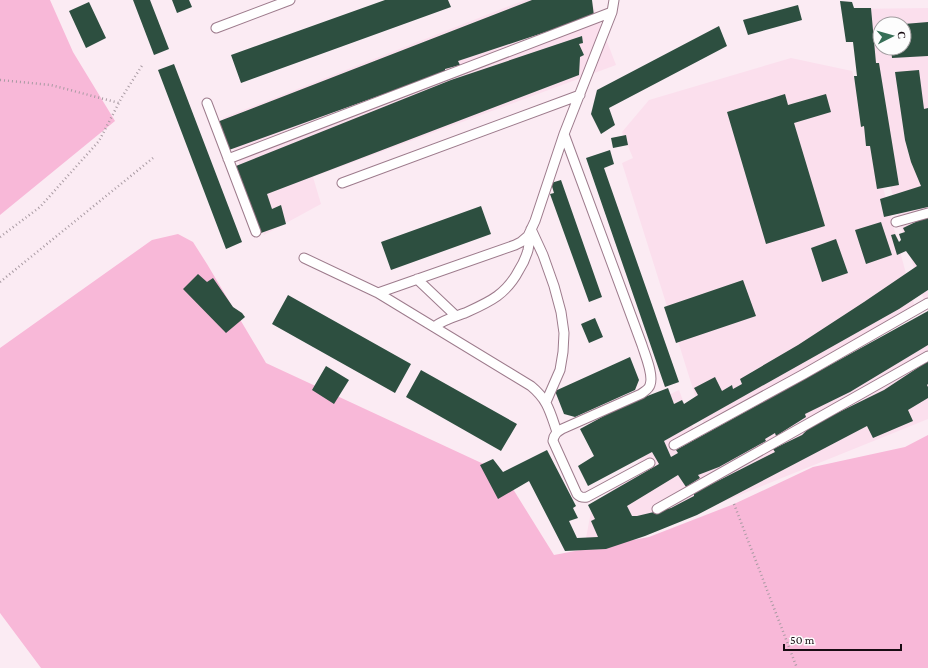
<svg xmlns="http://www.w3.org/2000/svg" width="928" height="668" font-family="'Crimson Pro',serif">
	<rect width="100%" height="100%" fill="#fbebf3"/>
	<path fill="#fbdfed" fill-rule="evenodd" d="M525 0H591L616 65 313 177 321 204 264 235 223 118Z
		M928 8V313L895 207 852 9ZM880 24H904V48H880Z
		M791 58 852 71 917 315 704 424 622 163 633 158 622 132 649 100Z
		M928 319V419L673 522 585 543 591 512 642 458 623 416 679 390 697 438Z"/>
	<path fill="#f8b8d8" d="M0 0H50L73 52 115 121 0 215Z
		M178 234 193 242 207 264 266 363 503 473 554 555 649 537 734 504 813 467 905 447 928 435V668H41L0 613V348L152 240Z"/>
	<path fill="#2d4f40" d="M133 0H150L169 49 154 55Z
		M172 0H189L192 7 177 13Z
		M385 0H448L451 7 241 83 231 55Z
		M532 0H592L594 16 458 61 460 65 445 69V72L229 150 217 122Z
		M840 1 852 2 854 8H871L876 63H879L899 185 877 189 870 146H866L864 126 861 127 854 76H857L853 42H846Z
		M89 2 106 38 86 48 69 11Z
		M798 5 802 20 748 35 743 20Z
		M928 22V56L892 58 891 48H904V24Z
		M719 26 727 46 609 108 615 125 601 134 591 114 597 90Z
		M582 36 583 43 579 44 584 55 580 57 579 75 267 194 272 209 281 205 286 224 261 233 236 166 451 80Z
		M174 64 242 242 226 249 158 70Z
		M919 70 924 109 928 108V207L884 217 880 199 921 186 911 162 905 140 895 72Z
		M785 94 788 105 826 94 831 112 794 123 825 226 766 244 727 112Z
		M626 135 628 145 613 148 611 138Z
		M610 150 614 164 604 168 679 382 665 387 586 158Z
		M561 180 602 297 589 302 550 194 554 193 551 183Z
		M481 206 491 234 391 270 381 242Z
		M928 216V290L899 309 664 441 671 457 678 453 676 450 928 311V345L850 392 805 414 806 417 776 436 775 433 765 439 766 441 719 467 698 475 700 478 686 487 678 475 627 506 632 516H637L671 508 694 496V493L775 452 773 449 802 435 808 429 831 416 884 390 928 361V384L927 385 928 387V398L908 410 913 421 873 438 867 426 697 515 645 536 606 549 565 551 529 481 498 499 480 465 493 459 503 472 547 450 576 506 573 508 578 518 569 521 577 538 598 537 591 521 595 519 588 505 659 464 652 452 588 486 578 466 594 456 580 429 624 405 668 388 674 404 682 400 684 404 698 395 694 388 715 377 722 391 732 385 733 389 742 384 740 379 798 345 864 302 917 266 906 251 897 255 891 235 895 234 899 242 901 240 899 234 905 232 903 228Z
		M881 222 892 255 866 264 855 230Z
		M836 239 848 273 822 282 811 248Z
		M198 274 207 282 213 278 233 307 242 313 245 317 226 333 183 289Z
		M743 280 756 316 676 343 664 307Z
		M288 295 411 364 395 393 272 324Z
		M595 318 603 337 589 343 581 324Z
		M630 357 639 380 635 390 575 417 564 414 555 391Z
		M326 366 349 380 334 404 312 390Z
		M421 370 517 424 501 451 406 397Z"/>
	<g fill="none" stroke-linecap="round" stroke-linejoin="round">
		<defs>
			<path id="service" d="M216 28 290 0
				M207 103 256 232
				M564 134 642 345C645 355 654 375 650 385 649 389 645 391 641 394L562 429C557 432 554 434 553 441L577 494C580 497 582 498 587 497L650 463
				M228 159 612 12
				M342 183 580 95
				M896 222 928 213
				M531 229 543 255 554 286 561 312 564 333 563 352 560 370 546 402
				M304 258 378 293 515 245 521 242 528 236 535 221 564 134 612 12 614 0
				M417 279 456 316
				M378 293 531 386C548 400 550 412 557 432
				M434 327C443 320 454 317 465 313 489 302 506 295 519 270 523 264 526 257 528 250 529 245 530 238 531 232
				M674 445 804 374 928 303
				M657 509 928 356"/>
		</defs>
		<use href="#service" stroke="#9d7b8c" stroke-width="11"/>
		<path stroke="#a89aa2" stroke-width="2.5" stroke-dasharray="1 3" stroke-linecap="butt" d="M0 80 51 85 119 103
			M0 237 40 207 99 141 122 97 143 64
			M0 282 153 158
			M734 504 797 668"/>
		<use href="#service" stroke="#fff" stroke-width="9"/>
	</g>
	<g transform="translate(892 36) rotate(84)"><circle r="19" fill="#fdfdfd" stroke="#a19d9f"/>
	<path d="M0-3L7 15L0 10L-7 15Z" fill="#376f57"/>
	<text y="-6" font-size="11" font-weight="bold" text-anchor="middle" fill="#180c13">С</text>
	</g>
	<path d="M784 644v6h117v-6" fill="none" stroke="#180c13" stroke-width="2"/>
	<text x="790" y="644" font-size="12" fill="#180c13" stroke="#fdfdfd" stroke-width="3" paint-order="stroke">50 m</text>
</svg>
